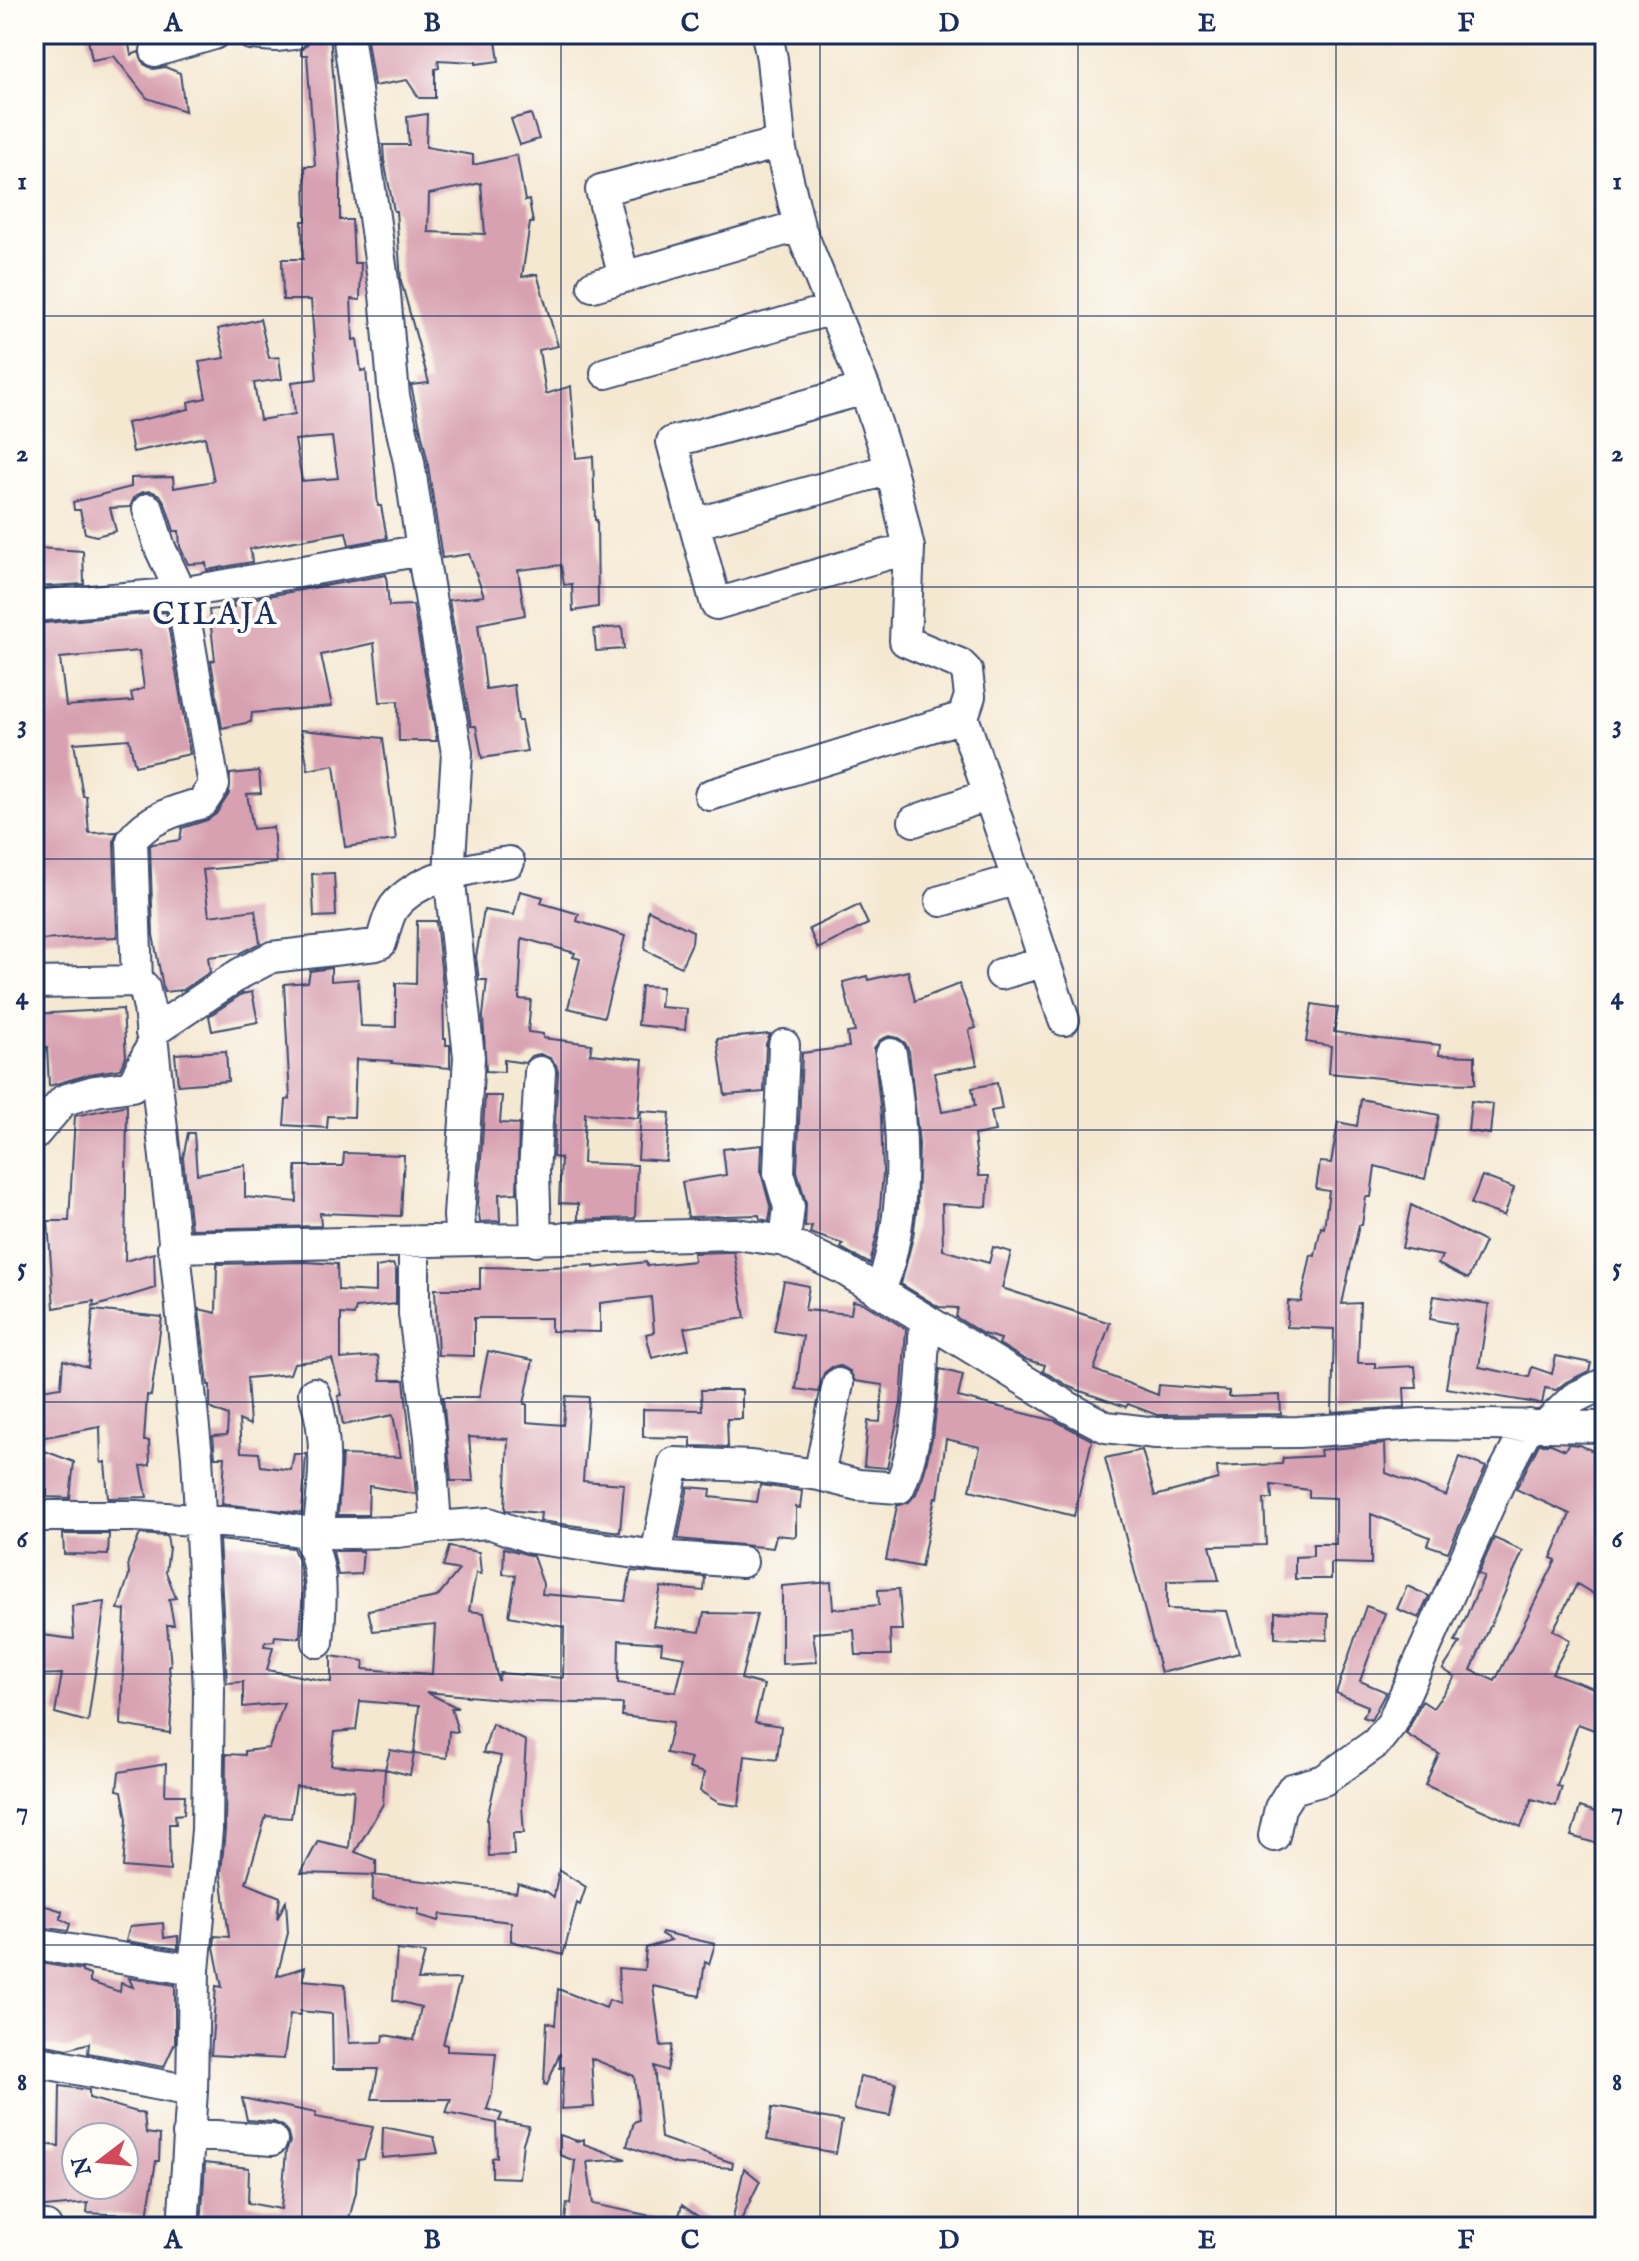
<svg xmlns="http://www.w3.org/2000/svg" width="1639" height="2261" font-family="'IM FELL English',serif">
	<rect width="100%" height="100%" fill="#fdfcf7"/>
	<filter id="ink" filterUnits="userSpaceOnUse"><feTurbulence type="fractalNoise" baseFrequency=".0125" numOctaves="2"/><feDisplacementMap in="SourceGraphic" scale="16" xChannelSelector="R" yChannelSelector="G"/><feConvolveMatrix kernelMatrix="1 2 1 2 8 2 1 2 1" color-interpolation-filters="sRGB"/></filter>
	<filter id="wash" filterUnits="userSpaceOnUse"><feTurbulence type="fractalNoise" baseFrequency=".006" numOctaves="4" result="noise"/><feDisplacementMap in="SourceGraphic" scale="32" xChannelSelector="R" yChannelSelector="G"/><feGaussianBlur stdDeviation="1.8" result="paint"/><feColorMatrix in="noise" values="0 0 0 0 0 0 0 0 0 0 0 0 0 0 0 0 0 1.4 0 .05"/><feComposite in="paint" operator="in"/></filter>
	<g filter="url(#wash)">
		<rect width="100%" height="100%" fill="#f4e8d1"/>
		<g id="blocks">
			<path fill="#d8a1b1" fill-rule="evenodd" d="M87 34H127L131 55 139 52 144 64 153 69 165 67 180 73 185 111 147 98 114 56 92 60Z
				M311 34H330L340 166V220H352L354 263H361L360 300 351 299 353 340 357 339 361 371 366 370 378 506H381L387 538 349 545 346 532 250 549 252 562 207 570 206 563 188 564 180 547 179 531H174L165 503 160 495 151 491 143 492 135 496 130 507 110 508 116 531 96 536 85 533 80 510H74L73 502 131 487V478L173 477 174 488 214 481 205 437 133 452 127 423 189 409 188 402 206 398 199 362 225 358 218 329 260 319 269 358 279 357 282 379 254 383 260 420 295 414 292 382 317 379 311 300H283L282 259H303L302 221H306L305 166H315L307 55H301V50L309 42ZM332 437 338 478 302 481 295 440Z
				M366 34H495L499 61 476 64V62L438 60 439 68 435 69V98H419L407 80 374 86Z
				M427 114 426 147 473 155V165L517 155 525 201 529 200 533 223H530L522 277 537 274 558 346 539 350 546 394 571 386 576 458 593 456 595 520H597L598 607 573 611 572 584 564 585 561 565 518 570 525 615 478 624 486 689 514 685 518 721H521L527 751 482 758 476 726H471L449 600 484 596 469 554 442 558 427 459 411 385 429 383 401 281 396 211H394L384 160 383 145H409L407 117ZM481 183 485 234 428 232 429 194Z
				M531 114 539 139 520 145 511 119Z
				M37 548 83 551 84 584 35 587Z
				M386 575 389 606 413 605 437 741H399L398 701 380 702 374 643 321 655 332 706 252 713 251 722 222 728 211 661 215 660 209 610 234 607 233 602Z
				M166 612 190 754 135 766 129 739 74 743 83 796H86L89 833 117 832 114 841 117 937 34 940V792H42L34 745V624ZM139 651 144 688 131 693 133 701 66 706 60 658Z
				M622 627 624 649 596 651 594 629Z
				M301 730 383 738 396 840 345 847 334 765 308 770Z
				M259 771 261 793 247 794 253 829 273 827 276 863 203 870 209 916 255 910 260 943 240 953 208 957 210 972 183 990 164 992 153 935 150 846 153 844 180 840 182 828 207 820 216 814 229 794 230 774Z
				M334 873 336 916 314 917 312 874Z
				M520 891 543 897 541 903 579 914 577 921 625 936 604 1017 568 1008 580 959 573 957 575 953 522 938 519 999 531 1000 528 1032 543 1034V1038L592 1044 590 1054 643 1059 638 1118 585 1113 583 1163 637 1165 635 1218 578 1220V1204L559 1203 561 1158 553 1157 558 1072 556 1065 550 1058 540 1054 531 1056 525 1063 504 1060V1072L486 1071 483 1016 487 980H479L476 957 484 910 514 915Z
				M859 905 868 924 818 949 809 929Z
				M648 910 693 931 692 943 681 967 645 950Z
				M417 921H436L443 987 444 1039H446V1045H450V1068L391 1063 392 1061 356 1059 354 1117 328 1116 327 1128 284 1125 286 1100 290 1099 284 984 308 982 310 971 331 968V981L358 979 361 1026 396 1027V983L416 984Z
				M908 971 915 1001 959 984 976 1028 969 1030 977 1065 934 1073 942 1112 975 1106 972 1088 997 1083 1002 1109 991 1111 995 1131 974 1135 979 1176H989L987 1207 942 1204 943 1250 989 1263 993 1247 1011 1252 1002 1288 1110 1323 1094 1370 1158 1395 1159 1385 1229 1391V1397L1280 1395 1281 1414 1157 1415 1128 1404 1126 1407 1072 1388 1043 1371 1045 1365 1024 1359 999 1344 1001 1339 983 1334 956 1317 958 1308 939 1307 901 1284 913 1237 917 1206 919 1144 909 1051 905 1043 898 1038 889 1036 880 1040 874 1048 881 1116 883 1173 878 1230 870 1264 841 1248 843 1244 810 1233 812 1226 805 1227 806 1203 797 1171 802 1053 849 1047 847 1033 855 1032 843 982 867 976 868 980Z
				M641 986 662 987 660 1007 687 1009 685 1030 638 1025Z
				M252 992 258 1022 212 1031 209 1016 242 994Z
				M1312 1004 1338 1008 1334 1032 1380 1039 1440 1045 1439 1055 1475 1056V1084L1430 1083 1329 1073 1331 1046 1306 1042Z
				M123 1009 126 1057 120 1069 90 1074 49 1086 47 1047H34V1014Z
				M770 1034 766 1044 764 1092 725 1095 717 1039Z
				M226 1051 228 1081 178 1085 175 1054Z
				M485 1096H502L500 1123 519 1124 517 1193 499 1194 500 1221 480 1222 478 1205Z
				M1361 1099 1439 1115 1425 1179 1375 1166 1371 1197H1366L1362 1225H1359L1342 1304 1360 1303 1358 1363H1375V1368L1415 1366 1417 1388H1404L1405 1407 1332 1412 1334 1329 1287 1327 1288 1301 1301 1302 1311 1255 1315 1256 1321 1227 1324 1228 1329 1191 1316 1189 1320 1162 1331 1163 1338 1122 1357 1126Z
				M1471 1101 1493 1104 1490 1134 1468 1131Z
				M127 1105 125 1261 154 1253 155 1288 93 1307 94 1301 54 1308 48 1221H69L75 1116Z
				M641 1111 670 1113 666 1161 638 1159Z
				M188 1133H194L197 1174 245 1165V1197L297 1202 296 1166H343L344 1153 404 1155 401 1216 320 1213 321 1226 191 1229 183 1158Z
				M762 1145 761 1173 771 1209 769 1221 760 1219 759 1215 688 1217 682 1182 726 1175 723 1149Z
				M1482 1176 1514 1188 1504 1216 1471 1204Z
				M1411 1205 1485 1242 1468 1279 1438 1264 1442 1256 1402 1248Z
				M726 1252H734L745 1318 684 1328 689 1349 652 1358 646 1334 654 1332 651 1297 600 1303V1332L551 1331V1318H474V1356L438 1355 435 1289H480V1267L527 1268 594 1265V1268L646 1262 647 1266 694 1261 693 1253Z
				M305 1262 337 1264 338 1290 376 1292V1267L393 1264 396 1271V1304L356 1308 354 1315 341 1314V1359L378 1356 381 1380H404L416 1494 369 1486 368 1515H338L342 1455 401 1457 393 1415 343 1425 338 1396 342 1395 332 1359 294 1363 290 1374 247 1378 250 1425 239 1420 241 1452 259 1453 261 1466 291 1470 294 1454H306L302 1513 222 1504 225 1457H215L213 1436 227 1435 228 1416 210 1408V1385H208L199 1309 216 1313 217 1264Z
				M784 1281 809 1286 805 1310 851 1314 853 1301 863 1303 906 1329 901 1403 887 1468 864 1466 868 1421 880 1422 883 1385 855 1381 850 1371 841 1366 832 1367 824 1373 818 1392 796 1389 803 1336 774 1331Z
				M1434 1296 1489 1304 1479 1367 1529 1377 1532 1367 1552 1374 1556 1356 1591 1363 1589 1371 1566 1382 1556 1390 1545 1388 1542 1404 1446 1388 1456 1324 1430 1319Z
				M93 1310 162 1317 151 1396 147 1395 144 1441H149L150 1465 141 1466 147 1497 108 1498 105 1462 101 1463 100 1427 34 1439V1391L61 1387 63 1360 88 1367Z
				M488 1351 533 1360 524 1404H527V1422L563 1425 566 1396 589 1397 583 1481 624 1484 620 1532 540 1521 541 1513 505 1510 508 1439 469 1437 473 1481H451L443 1397H479Z
				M940 1369 963 1375 958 1397 1056 1421 1092 1440 1074 1516 970 1490 980 1447 946 1439 938 1498 935 1497 921 1567 886 1560 897 1506 909 1502 916 1494 924 1473 934 1429Z
				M701 1390H742V1419H727L728 1447 691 1446V1438L643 1437V1409L702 1410Z
				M1385 1444 1386 1473 1446 1496 1460 1457 1486 1467 1448 1552 1427 1545 1430 1537 1371 1514V1564L1331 1563V1579H1295V1557L1313 1556V1544H1336V1498L1309 1497V1490L1271 1485 1272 1499H1264L1266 1545 1210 1546 1219 1580 1167 1581V1609L1227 1611 1239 1653 1161 1673 1105 1458 1142 1450 1155 1496 1218 1479 1217 1467 1282 1464 1283 1458 1321 1456 1320 1450Z
				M1539 1444H1551L1565 1450 1568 1444 1579 1445 1605 1456V1601L1577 1584 1553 1630 1570 1640 1552 1673 1605 1692V1734L1578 1724 1557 1786 1562 1787 1556 1806 1532 1799 1521 1827 1425 1785 1439 1754 1406 1734 1422 1701 1433 1708 1455 1677 1443 1669 1460 1643 1455 1642 1484 1576 1478 1574 1494 1538 1523 1551 1471 1670 1495 1681 1556 1560 1551 1558 1570 1514 1516 1489Z
				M34 1447 74 1462 70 1498 47 1497V1490L34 1491Z
				M760 1485 802 1491 800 1508 796 1507V1537L776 1535 773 1548 678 1539 688 1487 711 1489 710 1497 757 1502Z
				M63 1534H109L108 1555 64 1554Z
				M140 1534 167 1536 169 1548 166 1572 176 1598 169 1599 174 1625H167L171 1666H169L172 1702 170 1733 121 1725 125 1610 118 1609 129 1575 128 1562Z
				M219 1540 293 1548 299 1563 303 1587 300 1638 275 1636 274 1641 265 1642 264 1646 273 1647 267 1670 331 1682V1656L364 1661 363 1669 432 1674 435 1625 373 1631 368 1610 437 1597 459 1570 443 1567 449 1547 479 1552 481 1574 476 1573 469 1611 484 1613 498 1681 500 1673 563 1678 564 1627 509 1616 516 1575 503 1574 504 1548 533 1556 543 1584 542 1594 625 1601 631 1571 705 1577 704 1591 661 1587 653 1626 700 1632 704 1613 757 1614 741 1679 764 1685 755 1722 781 1726 777 1760 745 1756 739 1806 719 1803 700 1791 704 1773 688 1768 691 1758 666 1753 673 1722 622 1716 623 1704 532 1702 426 1692 458 1708H451L458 1732 449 1731 447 1758 414 1754 419 1706 360 1701 356 1730 335 1732 331 1765 385 1769 383 1804 355 1852 376 1860V1875L301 1873 318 1841 349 1848 354 1790 296 1786 291 1818 266 1816 246 1883 280 1897 277 1919 286 1901 288 1933 277 1976 305 1967 303 1980 345 1984 349 2043 383 2042 384 2035 414 2040 421 2007 393 2000 397 1950 425 1953 418 1980 460 1979 443 2044 447 2045V2051L496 2053 492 2093 487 2109 502 2114 499 2121 529 2126 523 2143 519 2178 492 2177V2158L497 2157 496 2123 446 2113 451 2099H372L378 2069H333L332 2014 300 2011V2015L290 2014 284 2059 211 2055 216 1986 222 1987 214 1947 215 1936 229 1937 221 1873 225 1830 226 1754 245 1755V1751L269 1748 284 1703 243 1707V1682L227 1683ZM619 1640 662 1643 661 1653 685 1657 676 1692 618 1683Z
				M333 1551H363L361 1574 338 1575Z
				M831 1582 833 1609 879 1605 878 1590 899 1589 902 1630H890L891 1655H856L854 1630 813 1633 817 1662 782 1664V1586Z
				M1407 1586 1429 1596 1419 1618 1397 1609Z
				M105 1602 88 1722 55 1713 62 1674 34 1675V1634L74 1639 72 1606Z
				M1366 1606 1385 1613 1360 1681 1386 1692 1371 1720 1363 1717 1368 1706 1336 1693Z
				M1275 1612 1328 1614 1327 1640 1275 1638Z
				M492 1724 526 1741 522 1806 524 1833H513L514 1855 489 1856 487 1819 501 1756 483 1753Z
				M390 1750 414 1754 410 1775 385 1769Z
				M166 1764 165 1795H185L184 1814 175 1815 176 1824H169L170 1871 123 1867 127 1819 122 1791 117 1790 119 1772Z
				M1580 1807 1605 1815V1846L1571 1836Z
				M559 1870 586 1887 580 1905 577 1903 563 1955 511 1941V1922L441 1914 439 1921 418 1915 419 1909 372 1900 373 1875 516 1892 518 1883 547 1892 554 1897Z
				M34 1902 62 1911 61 1919 70 1924 68 1931 34 1926Z
				M163 1923 164 1938 178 1936V1949L126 1941 130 1926Z
				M662 1932 715 1944 709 1964 705 1962 700 1996 653 1986 661 2046 672 2045 667 2071 654 2066 661 2138 733 2163 732 2168 676 2164 627 2146 634 2122 639 2120 634 2076 591 2058 594 2107 561 2109 564 2067 560 2068V2053L547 2085 544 2084 547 2022 555 2025 558 1989 606 2008 609 2000 620 2004 618 1968 644 1970 646 1948 671 1940 661 1934Z
				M34 1962 82 1970V1972L90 1975V1982L120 1992 121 1983 133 1987 129 1978 175 1985V2043L164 2067 88 2053 89 2043 68 2049 34 2043Z
				M860 2076 896 2083 890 2116 854 2109Z
				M60 2086 89 2090V2098L144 2114 146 2133 160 2135 159 2161H156L147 2216 87 2213 88 2203 34 2208V2143L59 2146ZM76 2137H124V2185H76Z
				M242 2098 316 2113 315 2117 373 2127 364 2159 358 2160 356 2192 347 2227H319L301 2221 298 2227H201L205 2163 249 2168 248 2203 281 2209 286 2151 290 2142 288 2133 283 2126 274 2122 247 2120Z
				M772 2108 842 2121 836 2153 767 2140Z
				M383 2127 434 2137 438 2153 382 2158Z
				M560 2135 577 2141 584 2139V2144L626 2159 587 2162 593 2204 666 2219V2227H580L565 2221 567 2203 570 2204 575 2161 560 2155Z
				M744 2168 760 2181 739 2224 732 2222Z
				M682 2205 713 2227H676Z"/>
		</g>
	</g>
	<g filter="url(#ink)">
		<use href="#blocks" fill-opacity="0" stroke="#3c4b6f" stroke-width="2"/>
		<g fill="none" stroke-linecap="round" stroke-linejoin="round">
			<defs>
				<path id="minor" d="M251 34 276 36 293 34
					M767 34 772 59 781 150 799 226 865 389 891 469 909 548 905 641 960 664 967 671 970 696 963 717 1064 1020
					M156 51 214 34
					M624 277 601 190 780 143
					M593 286 799 226
					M606 373 833 309
					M865 389 672 442 716 604 909 548
					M694 524 891 469
					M422 550 457 753 449 873 469 1057 459 1216 461 1240
					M34 606 181 593 422 550 409 462 394 396 385 294 348 34
					M710 795 963 717
					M914 821 988 795
					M941 901 1018 879
					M1001 974 1045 961
					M137 981 132 840C148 818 177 810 202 803L214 785 181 593 160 548 148 509
					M34 983 137 981 144 987 149 1008 197 1456 209 1690 207 1830 194 1970 192 2091 183 2227
					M151 1033 241 973 272 957 376 945 381 943C385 931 387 917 394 907 419 875 473 868 509 862
					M784 1045 779 1173 789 1207 785 1241
					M34 1135 64 1100 95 1091 132 1086 152 1045
					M414 1241V1314L430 1437 436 1527 489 1523 532 1538 656 1556 742 1562
					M536 1241 534 1172 540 1072
					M173 1247 736 1234 785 1241 843 1269 1068 1407 1106 1427 1156 1433 1298 1432 1420 1424 1605 1427
					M880 1292C908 1214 905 1134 891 1054
					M314 1393C330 1440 324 1485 318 1533
					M1546 1425 1574 1398 1605 1383
					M819 1475 838 1384
					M34 1516H137L264 1525 305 1532 351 1533 397 1532 436 1527
					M305 1532C326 1565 321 1605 318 1642
					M656 1556 674 1463 751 1466 819 1475 858 1485 899 1488C921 1436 922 1375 925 1319
					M1274 1836 1280 1808 1292 1789 1324 1780 1376 1743 1392 1723 1503 1474 1529 1425
					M34 1944 194 1970
					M34 2061 192 2091
					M188 2134 272 2140
					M34 2226 46 2227"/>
			</defs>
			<use href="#minor" stroke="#3c4b6f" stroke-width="34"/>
			<use href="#minor" stroke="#fff" stroke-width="30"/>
		</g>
	</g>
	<path fill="none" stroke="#1b2f5e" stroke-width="2" stroke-opacity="0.55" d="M302 34V2227M561 34V2227M820 34V2227M1078 34V2227M1336 34V2227M34 316H1605M34 587H1605M34 859H1605M34 1130H1605M34 1402H1605M34 1674H1605M34 1945H1605"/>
	<g text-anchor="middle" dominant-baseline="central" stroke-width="8" stroke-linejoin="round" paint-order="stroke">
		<g font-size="32" letter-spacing="2" fill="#1b2f5e" stroke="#fdfcf7">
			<text x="215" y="615">CILAJA</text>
		</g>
	</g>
	<rect width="1639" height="2261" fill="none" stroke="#fdfcf7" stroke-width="88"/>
	<g transform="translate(100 2161) rotate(254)"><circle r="38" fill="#fdfcf7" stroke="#a3aaba" stroke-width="2"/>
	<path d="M0-6L14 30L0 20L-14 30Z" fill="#d1495b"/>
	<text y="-12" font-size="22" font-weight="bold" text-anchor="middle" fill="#1b2f5e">N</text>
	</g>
	<rect x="44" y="44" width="1551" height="2173" fill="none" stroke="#1b2f5e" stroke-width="3"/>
	<g font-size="26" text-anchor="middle" font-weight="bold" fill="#1b2f5e">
		<text x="173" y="31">A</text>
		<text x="432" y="31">B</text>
		<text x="690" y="31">C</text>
		<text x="949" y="31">D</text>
		<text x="1207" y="31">E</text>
		<text x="1466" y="31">F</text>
		<text x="22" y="189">1</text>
		<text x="1617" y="189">1</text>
		<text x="22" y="461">2</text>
		<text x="1617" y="461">2</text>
		<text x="22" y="732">3</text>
		<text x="1617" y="732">3</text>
		<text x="22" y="1004">4</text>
		<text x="1617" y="1004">4</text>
		<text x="22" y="1275">5</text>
		<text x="1617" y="1275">5</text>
		<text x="22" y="1547">6</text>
		<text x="1617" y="1547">6</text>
		<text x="22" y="1819">7</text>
		<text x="1617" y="1819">7</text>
		<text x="22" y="2090">8</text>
		<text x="1617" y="2090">8</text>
		<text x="173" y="2248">A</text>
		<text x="432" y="2248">B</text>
		<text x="690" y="2248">C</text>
		<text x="949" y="2248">D</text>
		<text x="1207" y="2248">E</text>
		<text x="1466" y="2248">F</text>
	</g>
</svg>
